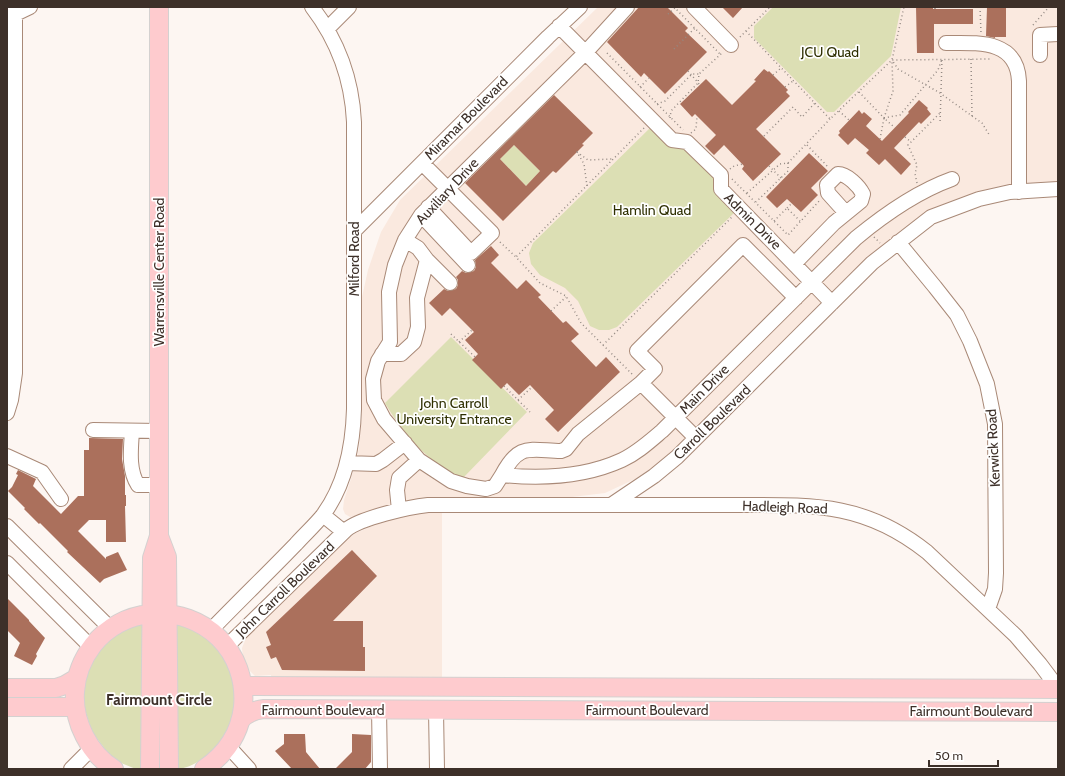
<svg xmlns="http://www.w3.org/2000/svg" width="1065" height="776" font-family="Cabin,sans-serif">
	<rect width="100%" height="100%" fill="#fdf6f2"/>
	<path fill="#fae9df" d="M598 7H1058V184L1001 186 976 192 952 202 913 223 884 244 846 278 665 459 635 479 605 493 564 498 374 512 350 517 345 514 343 509 344 500 351 479 359 448 362 412V297L368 270 381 232 400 200Z
		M442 510V683L272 682 271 675 255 676 246 667 243 659 242 648 248 633 338 545 356 533 382 522 404 514Z"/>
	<path fill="#dcdfb4" d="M773 7H901L891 56 834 112H827L754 38V26Z
		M651 127 685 147 714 178 735 212 617 327 609 330H599L590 326 578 301 565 288 540 275 531 264 529 253 533 243Z
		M514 145 540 171 526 186 500 159Z
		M451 337 527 412 463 478C429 464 403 434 385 403Z
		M140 624 143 626 142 769H136L121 763 108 753 92 732 83 703 84 681 97 652 106 643 123 630Z
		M176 624C193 629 212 638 222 653 243 685 237 729 209 754 200 761 188 769 176 769Z"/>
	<path fill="#ab705c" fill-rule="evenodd" d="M639 7H667L688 28 685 31 707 52 665 94 644 73 641 77 607 42Z
		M722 7H743L733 18Z
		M916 7H933V9H973V24H934V53H917Z
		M987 7H1006V37H995V38L986 36Z
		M764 69 768 72 769 71 788 90 786 92 790 96 756 129 781 154 753 181 742 169 744 166 724 145 714 155 705 146 716 135 695 114 692 117 680 104 706 79 732 105 756 81 754 80Z
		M554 95 593 133 582 144 584 145 556 173 553 171 503 221 465 183ZM514 145 540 171 526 186 500 159Z
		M919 100 928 108 927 109 931 114 921 124 919 122 894 148 911 164 901 175 885 159 879 165 866 153 869 150 855 138 848 145 838 135 840 133 839 131 859 110 862 114 864 112 872 119 866 126 882 141 909 113 908 112Z
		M809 153 828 171 811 188 818 195 801 212 787 199 777 208 766 197Z
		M491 246 499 255 491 263 517 289 526 280 541 295 538 297 563 323 566 321 579 334 571 341 596 367 606 357 620 372 558 432 545 419 554 410 530 385 519 395 507 383 501 389 472 360 478 354 465 340 474 332 450 308 442 316 429 303 444 289 448 291 456 289 458 285V280L456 277 462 271 466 273 474 271 476 267 475 260Z
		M89 438 123 439 122 459 125 476V495H126V506H125L126 542H106V520H89L78 531 106 559V557L118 552 127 570 104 579 100 583 67 552 68 551 40 523 39 524 24 509 25 508 8 491 12 487 18 475 16 474 18 470 36 479 33 486 61 514 78 496H84V450H89Z
		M352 550 377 576 333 621H363V647H365V671L282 670 276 657 271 659 266 647 271 645 266 632Z
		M7 598 29 620V621L45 638 36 654 37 656 32 665 14 656 20 643 7 630Z
		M284 734H305L306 752 320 769H292L275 751 284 744Z
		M352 734 371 735V762L365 769H335L352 752Z"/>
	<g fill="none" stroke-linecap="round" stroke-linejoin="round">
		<defs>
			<path id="minor" d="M627 7 585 53 421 215 405 240 395 265 389 292 390 342 378 361 373 379 374 400 384 419 419 460 451 481 467 486 486 489 495 486 502 475C542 479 585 477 622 460 637 453 649 442 662 431L856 238C885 214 916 192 952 179
				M694 7 731 45
				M7 18 30 7
				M559 26 672 140 687 142 721 175V189L832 303
				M328 28 349 7
				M946 43C977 43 1017 39 1019 81V192
				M1040 55V35L1058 34
				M422 163 492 233 471 253 428 207
				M421 215 468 265
				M354 231 548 37 580 7
				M898 242 935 287 957 315 970 341 987 384 995 424 996 573 995 589 988 609
				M427 260 450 283
				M794 264 834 223 861 201 863 194C859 186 847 174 838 174L827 185 828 193 846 213
				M382 354H401L414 342 418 327 417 298 427 260 418 248 405 240
				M7 413 11 400 15 373V7
				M93 430 159 431
				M132 431C131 448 128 470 138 485H159
				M696 438 641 383 655 369 637 351 743 245 796 298
				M7 456 42 472 61 499
				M347 463 376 464 383 460 405 443
				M502 475C519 443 528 450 561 451L566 449 578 434 641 383
				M611 505C652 505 692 505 732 505 810 505 863 501 927 552L1016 636 1040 664 1058 688
				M399 510 397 490 399 478 419 460
				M323 515 344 532
				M7 526 110 628
				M7 563 91 647
				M211 630C239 601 268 573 296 544 305 534 315 525 323 515 345 485 353 445 354 409V122C352 79 338 41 312 7
				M227 646 346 530C360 518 409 507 428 505H611L654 476 677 457 872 263 931 217 979 199 1010 192 1058 189
				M379 709 380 769
				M436 710 437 769
				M228 746 249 769
				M71 769 92 748"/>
			<path id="major" d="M159 536 167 557 169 769
				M243 686 1058 689
				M7 688H56L65 685 77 678
				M7 707H75
				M240 721C246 713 254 710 264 709L1058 712
				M114 769C89 753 73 722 75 692 76 675 83 658 93 645 107 627 128 616 150 614 205 609 248 652 243 707 240 733 226 754 204 769
				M150 769 152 558 159 536V7"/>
		</defs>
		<use href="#minor" stroke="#a98977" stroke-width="16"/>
		<use href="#major" stroke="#d4d1d0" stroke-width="20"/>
		<path stroke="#948a84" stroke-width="1.5" stroke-dasharray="1 3" stroke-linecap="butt" d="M674 7 720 54
			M980 7 981 33
			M935 9V7
			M668 14 675 8
			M1033 25 1049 7
			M746 31 830 119 892 60 904 7
			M740 37 770 7
			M674 49 695 28
			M607 53 683 130
			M971 59 972 116 940 93 898 69 892 60 991 59
			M688 71 700 85
			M773 75 781 68
			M640 87 649 78
			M785 87 793 81
			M859 92 884 118 900 115 938 70 942 59 940 124
			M657 104 665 101 692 74H699
			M839 111 849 120
			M972 116 982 123 990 136
			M670 118 671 111 698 83 699 74 722 53
			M884 118 893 91 892 61
			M644 128 516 257 540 283 566 296 581 323 603 345 733 216
			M691 133 696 129 697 116
			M764 136 793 107 802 117 815 103
			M905 137 911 142
			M880 139 884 118 895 128
			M807 145 829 168
			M788 163 830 119
			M769 166 783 180
			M730 169 734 166 743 164
			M732 179 788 235 820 200
			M917 183 915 174 917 165 908 145 940 113
			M587 186 584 164 577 152 588 160 612 159
			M747 193 780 164 788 163V171L756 202
			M787 208 792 203
			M774 221 787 208 800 221
			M874 237 880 243
			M500 242 516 257
			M551 311 566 297
			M451 334 475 357
			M459 342 472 330
			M603 345 632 374
			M504 386 530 412
			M518 400 532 387"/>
		<use href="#minor" stroke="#fff" stroke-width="14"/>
		<use href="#major" stroke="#fecbce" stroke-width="18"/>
	</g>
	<g text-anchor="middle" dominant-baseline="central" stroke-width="3.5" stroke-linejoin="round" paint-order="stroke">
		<g font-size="14" fill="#2e2f00" stroke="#fff">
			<text x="830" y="52">JCU Quad</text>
			<text x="652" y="210">Hamlin Quad</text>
			<text x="454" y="403">John Carroll<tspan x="454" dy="16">University Entrance</tspan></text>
		</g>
		<g font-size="14" fill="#3d3029" stroke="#fff">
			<text transform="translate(466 118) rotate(-45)">Miramar Boulevard</text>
			<text transform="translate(447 191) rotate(-47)">Auxiliary Drive</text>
			<text transform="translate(753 221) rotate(45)">Admin Drive</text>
			<text transform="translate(354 259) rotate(-90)">Milford Road</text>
			<text transform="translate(159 272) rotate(-90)">Warrensville Center Road</text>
			<text transform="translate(704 389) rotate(-45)">Main Drive</text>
			<text transform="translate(712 422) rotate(-44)">Carroll Boulevard</text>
			<text transform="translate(993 448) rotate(-93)">Kerwick Road</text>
			<text transform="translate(785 507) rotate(2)">Hadleigh Road</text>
			<text transform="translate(285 589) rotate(-44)">John Carroll Boulevard</text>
			<text x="323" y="710">Fairmount Boulevard</text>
			<text x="647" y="710">Fairmount Boulevard</text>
			<text x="971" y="711">Fairmount Boulevard</text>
		</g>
		<g font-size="15" font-weight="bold" fill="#3d3029" stroke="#fff">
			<text x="159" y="700">Fairmount Circle</text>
		</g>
	</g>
	<rect width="1065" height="776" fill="none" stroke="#3d3029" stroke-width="16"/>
	<path d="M929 760v6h69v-6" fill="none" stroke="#3d3029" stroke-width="2"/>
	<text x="935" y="760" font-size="12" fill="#3d3029" stroke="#ffffff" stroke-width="3" paint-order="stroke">50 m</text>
</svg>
